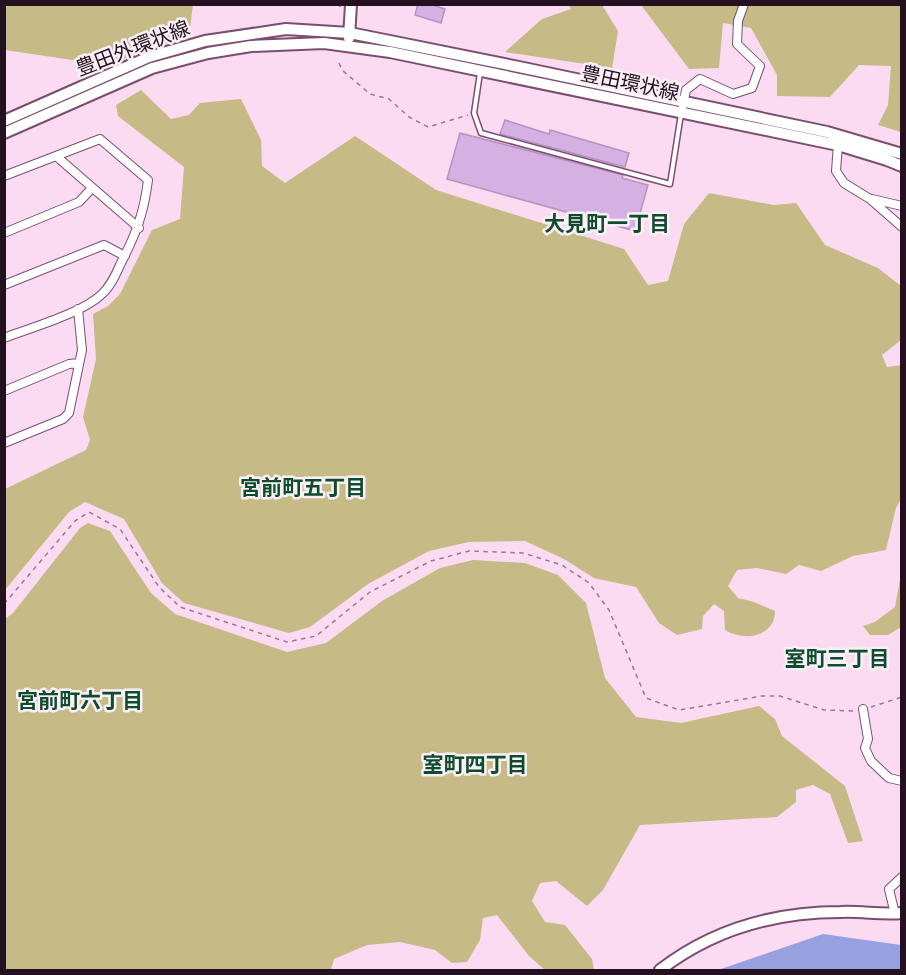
<svg xmlns="http://www.w3.org/2000/svg" width="906" height="975" font-family="Spectral,'Noto Sans JP',serif">
	<rect width="100%" height="100%" fill="#fbdbf2"/>
	<path fill="#c6ba86" d="M5 4H193V5L189 36 106 65 5 50Z
		M569 5H602L618 31 612 68 505 52 542 19 571 9Z
		M641 5H901V132L878 125 888 105 891 66 859 65 830 97 777 96V75L751 28 723 23 719 68 689 69Z
		M141 90 171 119 189 115 200 103 241 99 261 140 262 166 285 183 355 136 436 190 624 249 648 285 668 281 684 224 709 193 774 205 796 203 825 245 878 268 901 286V340L882 355 887 367 902 365 901 499 896 508 886 550 853 556 821 571 799 565 786 574 757 568 737 570 728 586 738 598 754 602 775 611C775 637 744 642 725 630L724 611 714 604 703 616 702 629 677 635 659 623 636 587 594 578 564 559 525 541 469 542 429 551 368 584 310 627 289 633 184 603 162 583 124 519 85 502 69 512 5 590V489L86 450 90 440 83 417 96 359 93 314 108 306 120 294 152 230 180 219 184 167 118 116 116 105Z
		M88 523 110 531 151 593 175 614 287 652 326 643 382 601 440 568 473 560 525 563 558 575 586 603 605 678 636 717 681 723 759 706 775 719 782 736 845 786 863 841 848 843 830 794 813 785 796 790V802L777 817 640 825 603 890 587 906 556 881 540 883 532 901 545 922 565 925 592 959 594 970H545L529 956 497 915 483 918 480 940 467 962 452 963 435 950 400 942 367 945 334 959 331 970H5V619L13 613 80 528Z
		M901 574V627L888 635H870L863 626 875 622 895 607Z"/>
	<path fill="#97a1df" d="M823 934 901 945V970H718Z"/>
	<path fill="#d4b1e2" stroke="#b492c1" stroke-width="1.5" d="M418 4H430L445 9 441 23 415 15Z
		M505 120 549 134 550 130 629 153 625 167 500 134Z
		M460 133 623 175 622 178 648 185 635 231 447 179Z"/>
	<g fill="none" stroke-linecap="round" stroke-linejoin="round">
		<defs>
			<path id="lane" d="M480 73 474 113 481 133 670 184 681 114"/>
			<path id="street" d="M683 105 686 90 700 79 733 94 752 88 760 66 737 44 738 21 744 4
				M838 145 836 171 844 183 870 199 902 227
				M56 156 139 228
				M4 176 100 139 148 180C144 213 136 234 121 263 116 274 111 286 102 294 83 313 30 328 4 338
				M872 199 902 206
				M4 233 79 202 92 188
				M4 285 104 245 125 256
				M4 391 69 364 79 363
				M4 443 63 419 69 413 82 350 78 309
				M863 709 868 739 865 748 871 761 889 778 902 781
				M895 914 889 889 902 877"/>
			<path id="secondary" d="M349 38 351 4
				M4 121 149 57 205 41 286 29 350 33 519 67 827 132 902 154
				M4 133 152 68 208 53 251 46 324 43 390 52 838 145 887 160 902 166
				M660 970C713 929 775 912 841 912 862 911 881 915 902 913"/>
		</defs>
		<use href="#lane" stroke="#7b4e70" stroke-width="7"/>
		<use href="#street" stroke="#7b4e70" stroke-width="10"/>
		<use href="#secondary" stroke="#7b4e70" stroke-width="14"/>
		<path stroke="#947b8e" stroke-width="1.5" stroke-dasharray="4.5 4.5" stroke-linecap="butt" d="M339 4 340 7
			M339 63 342 70 370 94 389 99 409 117 428 127 468 115
			M4 604 75 521 89 512 120 529 159 587 180 607 287 642 316 636 370 592 431 561 469 551 523 553 562 565 589 583 609 610 646 698 679 710 762 696H780L824 710 855 711
			M871 707 902 697"/>
		<use href="#lane" stroke="#fff" stroke-width="4"/>
		<use href="#street" stroke="#fff" stroke-width="8"/>
		<use href="#secondary" stroke="#fff" stroke-width="10"/>
	</g>
	<g text-anchor="middle" dominant-baseline="central" stroke-width="5" stroke-linejoin="round" paint-order="stroke">
		<g font-size="20" fill="#23111f" stroke="#fbf0f7">
			<text transform="translate(133 49) rotate(-21)">豊田外環状線</text>
			<text transform="translate(630 84) rotate(12)">豊田環状線</text>
		</g>
		<g font-size="21" font-weight="bold" fill="#0f4c2e" stroke="#fbf0f7">
			<text x="607" y="225">大見町一丁目</text>
			<text x="303" y="489">宮前町五丁目</text>
			<text x="837" y="660">室町三丁目</text>
			<text x="80" y="702">宮前町六丁目</text>
			<text x="475" y="766">室町四丁目</text>
		</g>
	</g>
	<rect width="906" height="975" fill="none" stroke="#23111f" stroke-width="12"/>
</svg>
